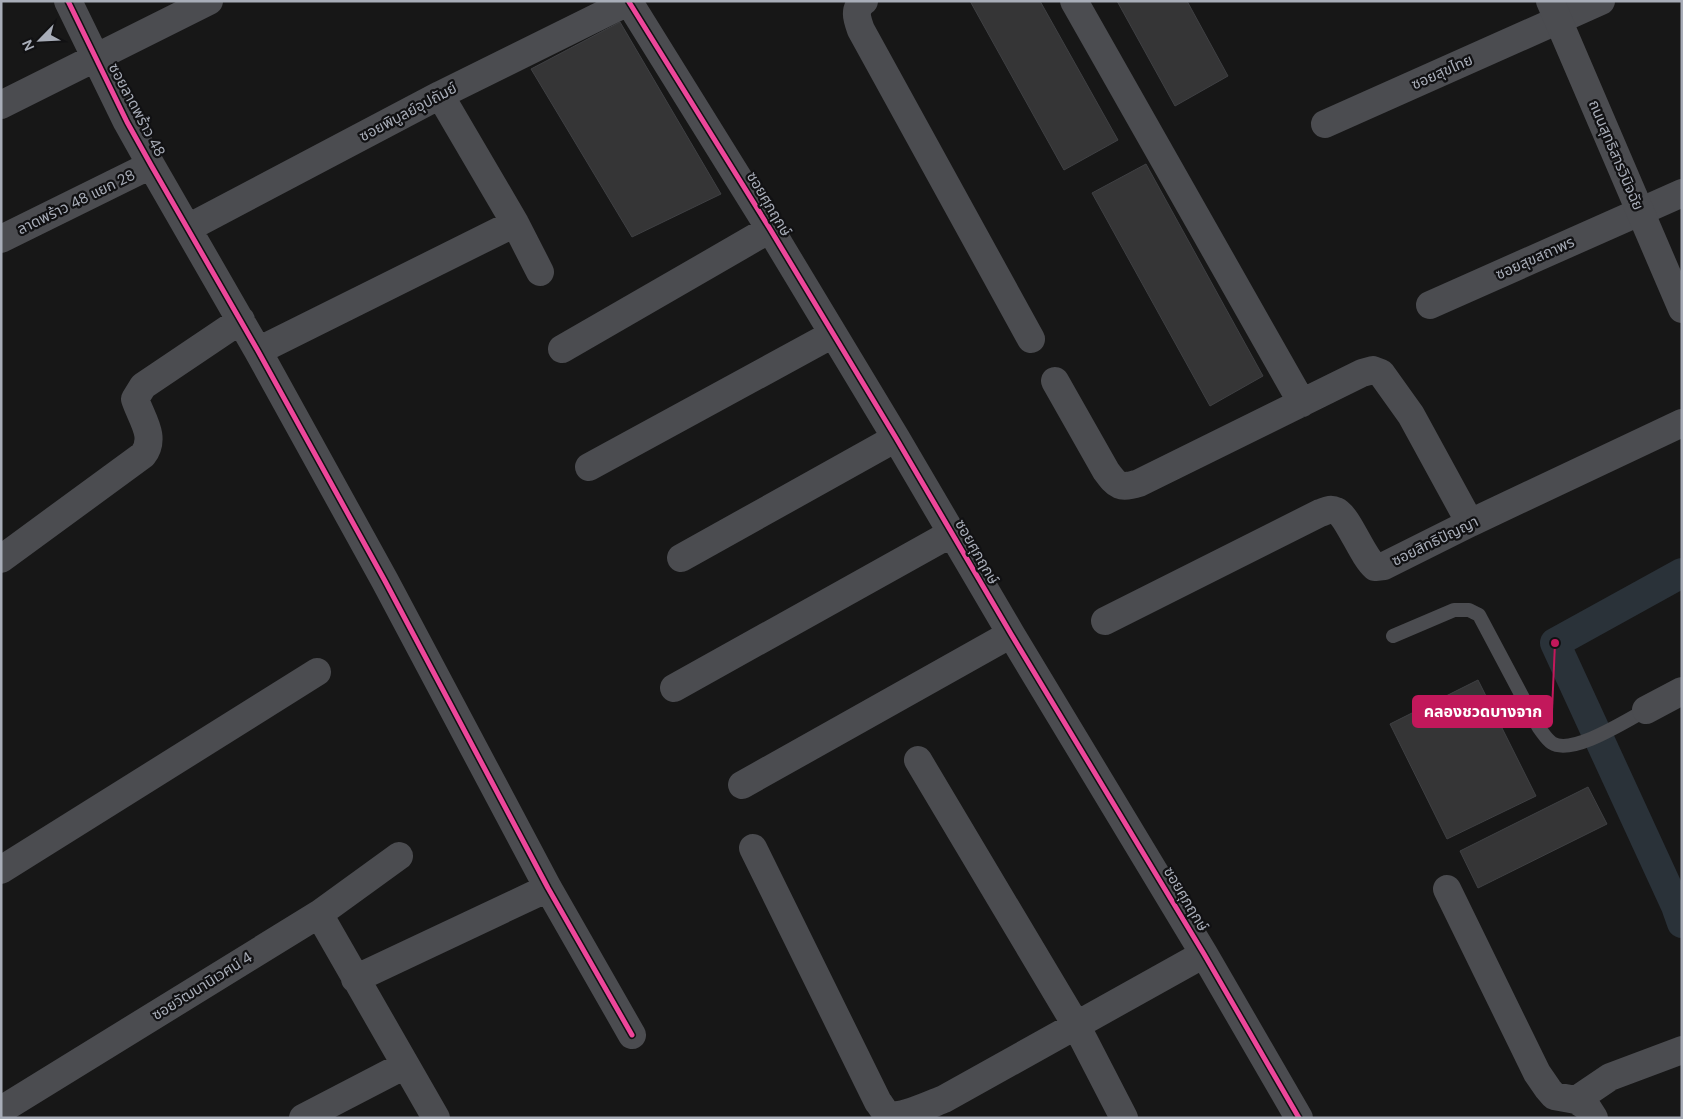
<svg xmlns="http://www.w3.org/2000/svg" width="1683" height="1119" font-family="'DM Sans','Noto Sans Thai',sans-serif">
	<rect width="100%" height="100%" fill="#171717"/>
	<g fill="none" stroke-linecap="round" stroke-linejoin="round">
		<path stroke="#2a3239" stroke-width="30" d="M1682 573 1555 643 1676 906 1682 923"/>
	</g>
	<path fill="#353536" stroke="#3f4043" d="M970 1H1040L1118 140 1064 170Z
		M1117 1H1187L1228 76 1175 106Z
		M620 22 721 194 632 237 531 69Z
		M1146 164 1263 376 1210 406 1092 193Z
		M1478 680 1536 796 1447 839 1390 724Z
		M1588 787 1607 824 1478 888 1460 851Z"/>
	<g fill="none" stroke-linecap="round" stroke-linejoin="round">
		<path stroke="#4b4c50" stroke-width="14" d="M1393 636 1454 610H1469L1479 615 1539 728C1543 733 1547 740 1552 743 1572 756 1627 720 1646 710"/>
		<path stroke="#4b4c50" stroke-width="28" d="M68 1 127 122 151 165 258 351 385 581 548 888 632 1035
			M864 1C853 9 857 19 861 30L1031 339
			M1074 1 1302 403
			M629 2 770 229 896 438 1011 634 1204 954 1299 1118
			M440 95 515 223 540 272
			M1 105 209 1
			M1325 124 1601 1
			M188 228 440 95 630 1
			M1 239 151 165
			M1430 305 1682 193
			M562 349 770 229
			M258 351 515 223
			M1055 381 1106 471C1117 486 1120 489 1139 483L1362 373 1373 370 1381 373 1411 415 1470 523
			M589 467 833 334
			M681 558 896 438
			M1 559 143 455C157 437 141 418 135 399L143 386 241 320
			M1105 621 1320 513C1326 511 1330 508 1336 511 1348 516 1362 556 1375 567L1384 566 1470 523 1682 423
			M674 688 952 533
			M1646 710 1682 691
			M918 760 1076 1025 1124 1118
			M742 785 1011 634
			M753 848 878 1102C881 1105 884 1112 888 1114 900 1119 931 1104 944 1099L1204 954
			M1 870 317 672
			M1447 889 1537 1073 1548 1089 1554 1096 1576 1100 1587 1107 1594 1118
			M319 914 436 1118
			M355 979 548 888
			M1576 1100 1610 1077 1682 1050
			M1 1110 319 914 399 856
			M303 1118 405 1065"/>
		<path stroke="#4b4c50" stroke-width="28" d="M1550 1 1682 309"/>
		<defs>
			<path id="cycleway" d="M68 1 127 122 151 165 258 351 385 581 548 888 632 1035
				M629 2 770 229 896 438 1011 634 1204 954 1299 1118"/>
		</defs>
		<use href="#cycleway" stroke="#111113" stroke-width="8"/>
		<use href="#cycleway" stroke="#ed469a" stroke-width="5"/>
	</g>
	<g text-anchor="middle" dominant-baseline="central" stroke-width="4.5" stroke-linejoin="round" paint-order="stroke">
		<g font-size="15" fill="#a8adb8" stroke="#111113">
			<text transform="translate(1442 72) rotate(-24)">ซอยสุขไทย</text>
			<text transform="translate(137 110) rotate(62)">ซอยลาดพร้าว 48</text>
			<text transform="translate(408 112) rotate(-28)">ซอยพิบูลย์อุปถัมย์</text>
			<text transform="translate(1616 155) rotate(67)">ถนนสุทธิสารวินิจฉัย</text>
			<text transform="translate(76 202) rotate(-26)">ลาดพร้าว 48 แยก 28</text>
			<text transform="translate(769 204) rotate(59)">ซอยศุภฤกษ์</text>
			<text transform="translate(1535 258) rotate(-24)">ซอยสุขสถาพร</text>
			<text transform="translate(1435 541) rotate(-26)">ซอยสิทธิปัญญา</text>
			<text transform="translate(977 552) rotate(60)">ซอยศุภฤกษ์</text>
			<text transform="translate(1186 899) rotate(59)">ซอยศุภฤกษ์</text>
			<text transform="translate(202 986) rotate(-32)">ซอยวัฒนานิเวศน์ 4</text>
		</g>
	</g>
	<path fill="none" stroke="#c2185b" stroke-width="2" d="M1555 643L1552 711"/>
	<circle fill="#c2185b" stroke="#111113" stroke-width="2" cx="1555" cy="643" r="5"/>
	<rect fill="#c2185b" stroke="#c2185b" stroke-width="2" x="1413" y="696" width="139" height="31" rx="5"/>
	<g font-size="16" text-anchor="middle" font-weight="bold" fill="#fff">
		<text x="1483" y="717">คลองชวดบางจาก</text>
	</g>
	<rect width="1683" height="1119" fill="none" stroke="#a8adb8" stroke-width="5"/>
	<g transform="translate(40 40) rotate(246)" stroke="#111113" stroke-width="4" paint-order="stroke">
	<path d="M0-4L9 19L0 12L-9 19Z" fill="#a8adb8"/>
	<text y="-8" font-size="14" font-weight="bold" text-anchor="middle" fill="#a8adb8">N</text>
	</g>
</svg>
